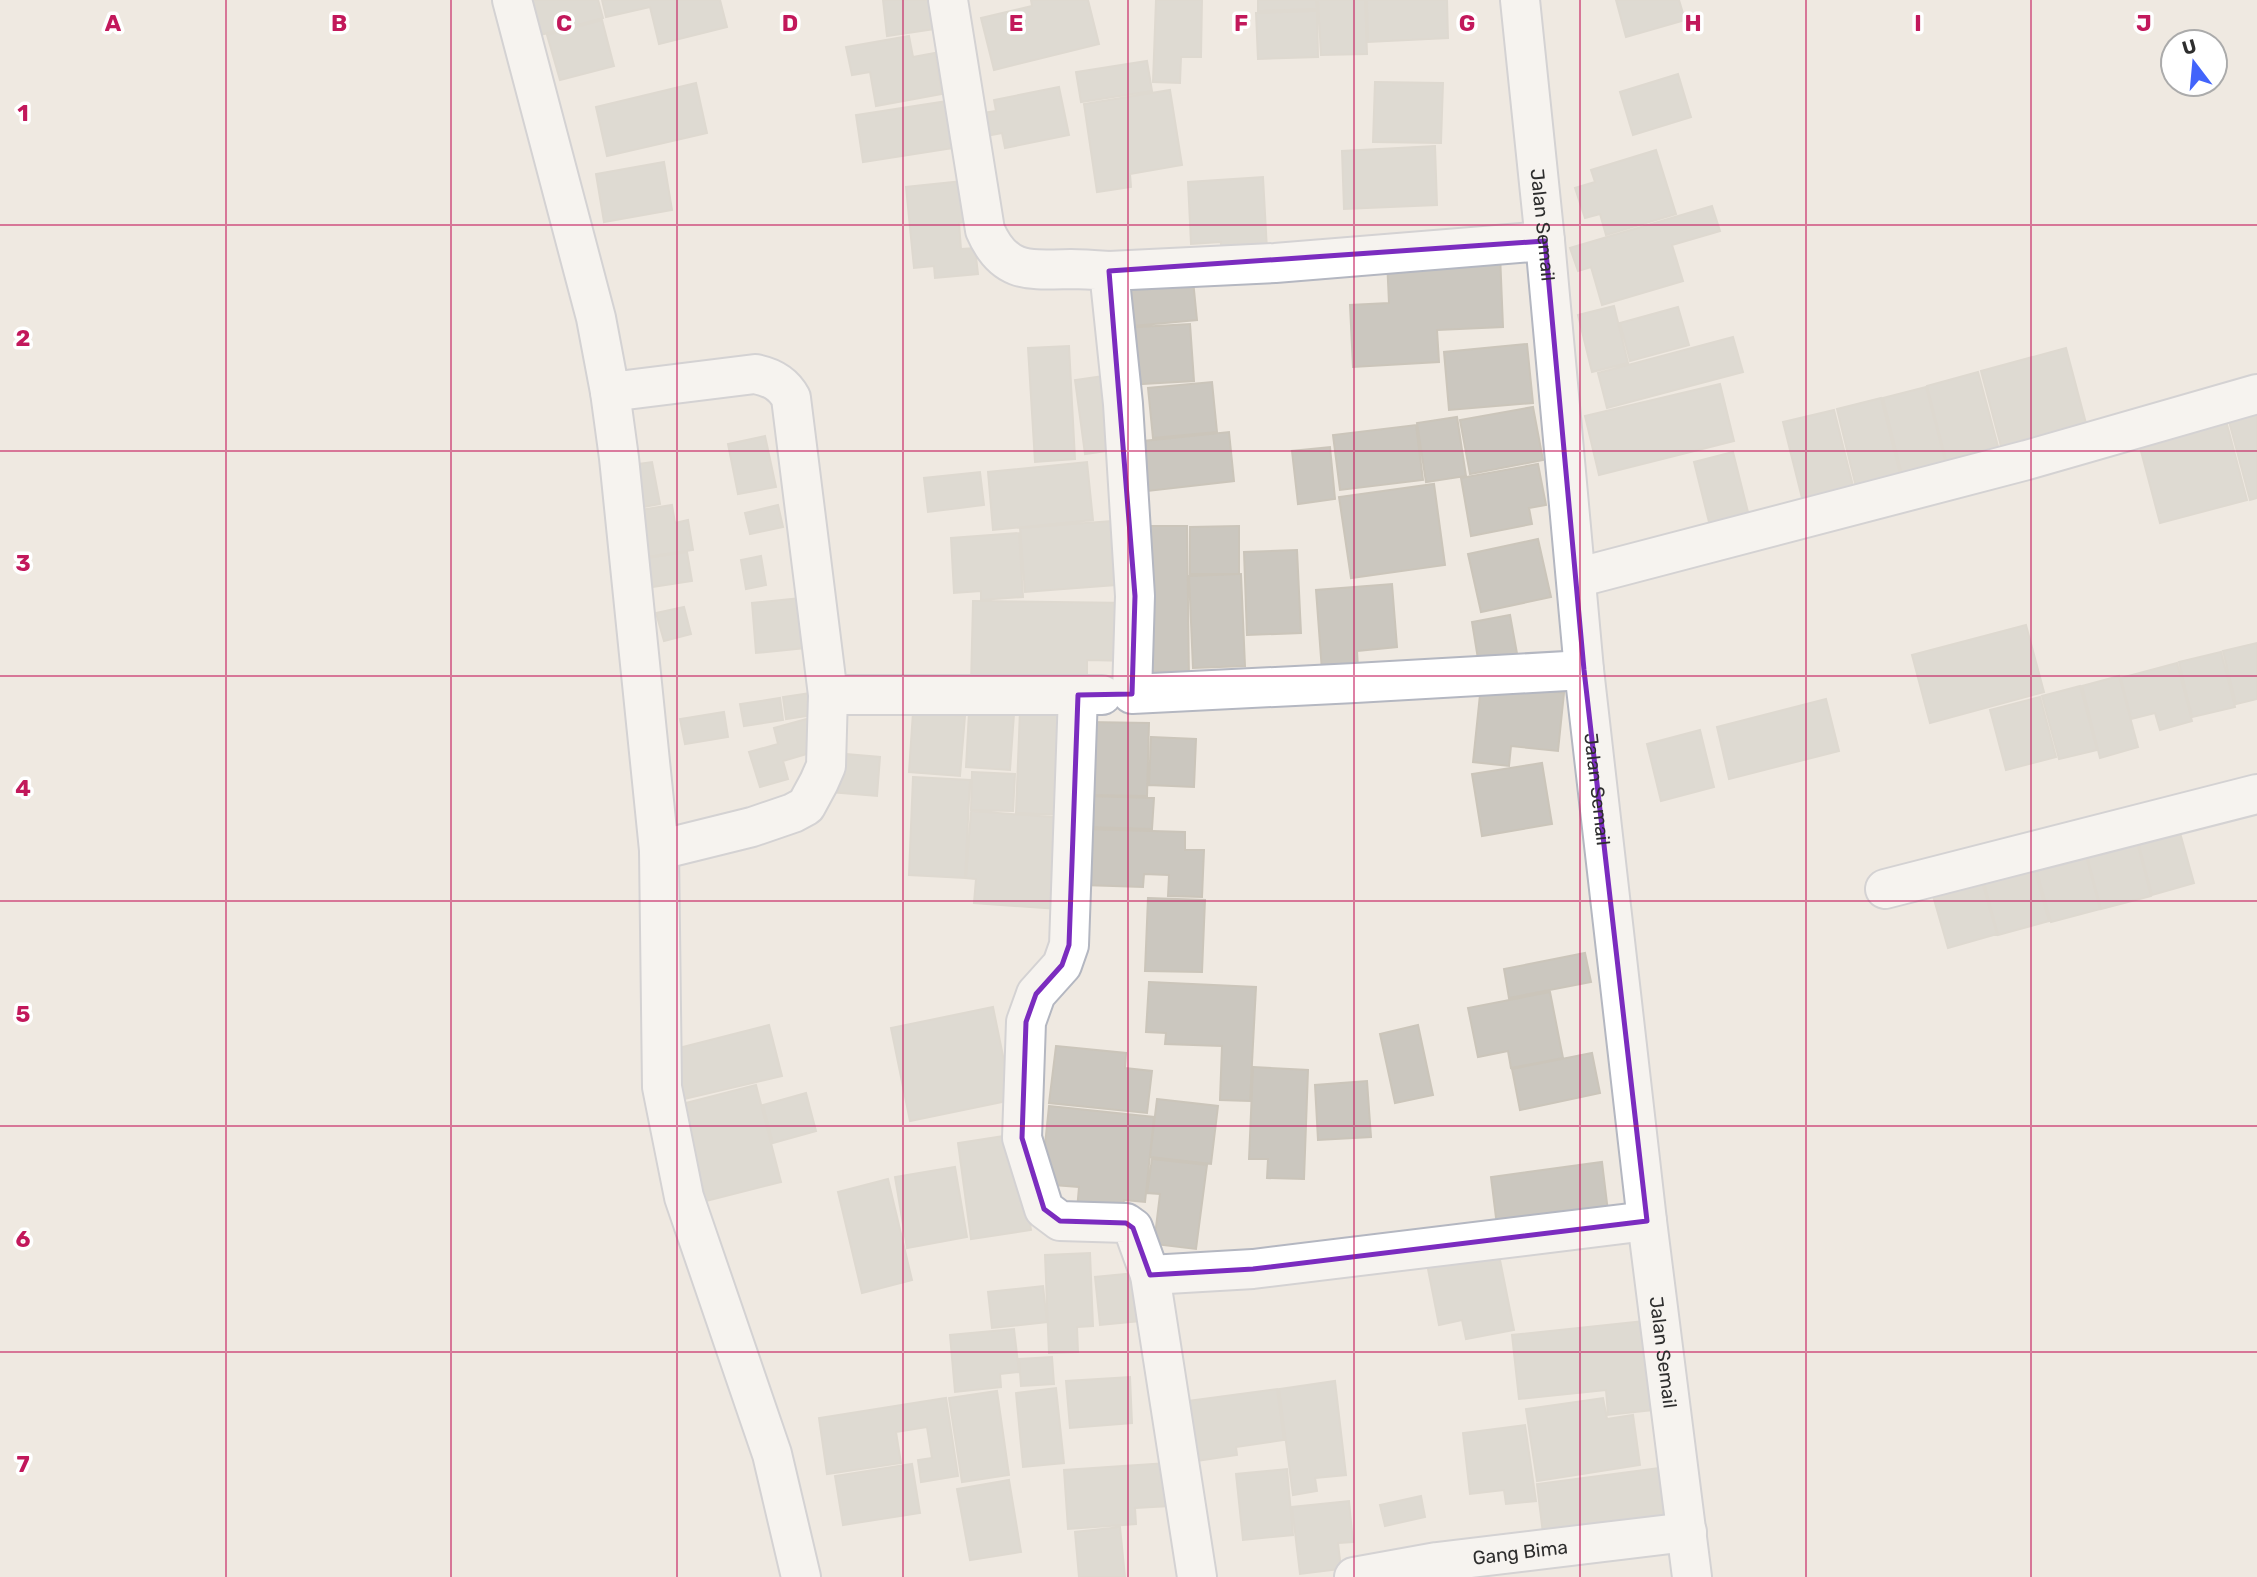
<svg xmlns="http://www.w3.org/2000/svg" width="2257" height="1577" font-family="Rubik,sans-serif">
	<rect width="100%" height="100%" fill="#efe9e1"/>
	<path fill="#cbc7bf" stroke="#cbc5ba" stroke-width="2" d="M523 0H598L603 18 533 37Z
		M602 0H720L727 27 659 44 650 7 606 17Z
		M883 0H939L942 28 887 36Z
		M1031 0H1088L1099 44 994 70 981 18 1032 6Z
		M1156 0H1202L1201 57H1181L1180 83 1153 82Z
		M1258 0H1316L1317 9 1258 11Z
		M1318 0H1365L1367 54 1321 55Z
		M1367 0H1447L1448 38 1368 42Z
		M1616 0H1679L1685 20 1626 37Z
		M1317 11 1318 57 1258 59 1256 13Z
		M602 20 614 66 560 80 547 35Z
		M909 36 913 57 935 53 942 94 876 106 870 72 852 75 846 47Z
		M1147 61 1152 91 1081 102 1076 72Z
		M1678 74 1691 117 1633 135 1620 92Z
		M1375 82 1443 83 1441 143 1373 142Z
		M696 83 707 133 607 156 596 107Z
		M1059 87 1069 135 1005 148 1002 133 986 136 982 113 996 111 994 100Z
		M1170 90 1182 165 1130 174 1131 187 1097 192 1084 104Z
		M954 100 960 147 863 162 856 115Z
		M1435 146 1437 205 1344 209 1342 151Z
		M1656 150 1676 214 1606 235 1600 214 1585 218 1575 188 1595 182 1591 170Z
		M664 162 672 210 604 222 596 174Z
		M1263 177 1267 250 1221 253V242L1191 244 1188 182Z
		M962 181 966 222 959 223 961 249 975 248 978 274 935 278 934 266 914 268 906 187Z
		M1712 206 1720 231 1672 245 1683 281 1602 305 1591 267 1578 271 1570 248Z
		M1500 254 1503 327 1437 330 1439 362 1353 367 1350 305 1389 303 1387 260Z
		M1193 280 1197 320 1133 326 1129 286Z
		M1614 306 1628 363 1592 372 1578 315Z
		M1678 307 1689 345 1630 361 1620 323Z
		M1190 324 1194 381 1126 385 1122 328Z
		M1733 337 1743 372 1607 408 1598 373Z
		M1527 344 1533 403 1449 410 1444 352Z
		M1069 346 1075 459 1035 462 1028 348Z
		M2066 348 2087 427 2002 450 1981 371Z
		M1978 372 1999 450 1947 464 1927 386Z
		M1111 375 1121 449 1085 454 1075 380Z
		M1212 382 1217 432 1153 438 1148 388Z
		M1720 384 1734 441 1599 475 1585 416Z
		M1926 387 1947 468 1903 479 1883 398Z
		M1881 398 1903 486 1856 487 1837 409Z
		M2257 402V498L2250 500 2226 410Z
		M1533 407 1543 460 1470 474 1460 420Z
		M1834 410 1855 494 1804 506 1783 422Z
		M1457 417 1466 476 1426 482 1417 423Z
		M2225 417 2247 500 2160 523 2138 440Z
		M1416 425 1423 480 1340 490 1333 435Z
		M1229 432 1234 481 1139 492 1134 442Z
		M765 436 776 487 738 494 728 444Z
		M1330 447 1335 499 1298 504 1292 451Z
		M1733 452 1750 520 1711 530 1694 462Z
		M652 462 660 504 638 508 630 465Z
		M1087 462 1093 520 993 530 988 472Z
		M1538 464 1546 505 1529 508 1532 524 1471 536 1461 478Z
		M980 472 984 505 928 512 924 478Z
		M1434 484 1445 565 1351 578 1339 497Z
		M672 505 675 523 688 520 693 550 646 557 640 510Z
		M778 505 783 527 750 534 745 513Z
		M1125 520 1129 584 1025 592 1020 528Z
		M1139 526H1187L1189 680 1141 681Z
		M1239 526V574H1190V527Z
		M1019 533 1023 597 981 600V591L954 593 951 538Z
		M1538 539 1551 597 1481 612 1468 554Z
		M1297 550 1301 633 1247 635 1244 552Z
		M687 552 692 581 652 587 647 558Z
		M761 556 766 585 746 589 741 560Z
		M1241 574 1245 666 1193 668 1189 576Z
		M1392 584 1397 647 1357 651 1358 668 1322 671 1316 590Z
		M800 598 805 648 756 653 752 603Z
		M973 601 1131 603V661L1087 660V686L971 685Z
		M684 607 691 634 664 641 656 613Z
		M1510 615 1518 659 1479 665 1472 622Z
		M2026 625 2044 692 1930 723 1912 655Z
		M2257 643V699L2236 704 2223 651Z
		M2221 652 2235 707 2192 717 2179 662Z
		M2177 663 2192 721 2160 730 2155 713 2131 719 2121 678Z
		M2119 676 2138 747 2100 758 2082 686Z
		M1481 685 1564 693 1558 751 1511 746 1509 766 1473 762Z
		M2080 686 2097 750 2059 759 2042 696Z
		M811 693 814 715 786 719 783 697Z
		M2040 697 2056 757 2006 770 1990 710Z
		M780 698 783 720 744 726 740 704Z
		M1826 699 1839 751 1729 779 1717 727Z
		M1020 710 1067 712 1063 815 1016 813Z
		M724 712 728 737 685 744 680 719Z
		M913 712 965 716 960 776 909 772Z
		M969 712 1014 714 1010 770 966 767Z
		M810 718 820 750 783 761 788 779 760 787 749 752 778 744 774 728Z
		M1087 722 1149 723 1147 796 1085 795Z
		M1700 730 1714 787 1661 801 1647 744Z
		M1151 737 1196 739 1194 787 1149 785Z
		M834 753 880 757 877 796 830 792Z
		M1542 763 1552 824 1482 836 1472 774Z
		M972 772 1015 774 1013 811 971 810Z
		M913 777 970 780 965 878 909 875Z
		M1086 796 1154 798 1152 829 1085 827Z
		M971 811 1065 818 1058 909 974 903 976 879 966 878Z
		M2177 822 2194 883 2152 895 2136 834Z
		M1084 829 1185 832V850H1204L1202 897 1168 896 1169 875 1144 874 1143 887 1083 885Z
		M2135 834 2151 896 2101 909 2085 848Z
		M2084 848 2100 909 2051 922 2034 861Z
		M2032 861 2049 921 1998 935 1982 875Z
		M1980 875 1997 934 1948 948 1931 889Z
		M1148 898 1205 900 1202 972 1145 971Z
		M1585 953 1591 982 1509 998 1504 969Z
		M1149 982 1256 987 1250 1101 1220 1100 1222 1046 1165 1044 1166 1033 1146 1032Z
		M1550 992 1563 1058 1511 1068 1508 1051 1478 1057 1468 1008Z
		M993 1007 1012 1100 910 1121 891 1028Z
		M769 1025 782 1076 684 1099 671 1050Z
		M1418 1025 1433 1095 1395 1103 1380 1034Z
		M1056 1046 1126 1053 1125 1068 1152 1071 1147 1113 1049 1103Z
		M1592 1053 1600 1093 1520 1110 1512 1069Z
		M1253 1067 1308 1070 1304 1179 1267 1178 1268 1159H1249Z
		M1367 1081 1371 1137 1318 1140 1315 1085Z
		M756 1085 781 1182 706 1201 682 1104Z
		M806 1093 816 1131 773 1143 763 1105Z
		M1157 1099 1218 1106 1211 1164 1150 1157Z
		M1049 1106 1154 1117 1145 1202 1124 1200 1122 1215 1077 1210 1079 1187 1041 1184Z
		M1017 1134 1031 1230 971 1239 958 1143Z
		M1152 1159 1207 1165 1196 1249 1154 1244 1160 1194 1147 1193Z
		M1602 1162 1609 1220 1498 1234 1491 1177Z
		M955 1167 967 1237 907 1248 895 1177Z
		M888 1179 912 1280 862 1293 838 1192Z
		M1497 1245 1514 1330 1466 1339 1462 1320 1439 1325 1426 1259Z
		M1090 1253 1093 1326 1077 1327 1078 1352 1049 1353 1045 1255Z
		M1135 1273 1140 1321 1100 1325 1095 1277Z
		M1043 1286 1047 1322 992 1328 988 1292Z
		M1653 1320 1662 1409 1608 1415 1606 1390 1519 1399 1512 1335Z
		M1014 1329 1019 1372 1000 1374 1001 1387 955 1392 950 1335Z
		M1052 1357 1054 1384 1021 1386 1019 1359Z
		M1130 1377 1132 1423 1070 1428 1066 1381Z
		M1335 1381 1346 1475 1315 1478 1317 1491 1293 1495 1279 1389Z
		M1056 1388 1064 1463 1023 1467 1016 1393Z
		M1277 1389 1284 1440 1236 1447 1237 1455 1196 1461 1187 1401Z
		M997 1391 1009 1475 962 1482 949 1398Z
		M946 1398 958 1476 921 1482 918 1460 932 1458 927 1427 896 1432 901 1463 827 1474 819 1418Z
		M1603 1398 1607 1419 1633 1415 1640 1465 1537 1481 1526 1409Z
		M1525 1425 1536 1501 1506 1504 1504 1490 1470 1494 1463 1433Z
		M1167 1463 1170 1506 1135 1508 1136 1524 1068 1529 1064 1470Z
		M912 1464 920 1513 843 1525 835 1476Z
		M1666 1467 1673 1525 1544 1542 1537 1484Z
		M1287 1469 1293 1535 1243 1540 1236 1474Z
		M1009 1480 1021 1552 970 1560 957 1489Z
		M1421 1496 1425 1517 1385 1526 1380 1505Z
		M1349 1501 1353 1542 1338 1543 1341 1569 1300 1574 1292 1507Z
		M1120 1527 1125 1577H1079L1075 1532Z"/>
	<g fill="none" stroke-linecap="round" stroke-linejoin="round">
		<defs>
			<g id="minor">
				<path d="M512 0 596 318 610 392 619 458 659 850 662 1087 684 1197 772 1454 801 1577"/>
				<path d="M948 0 985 230C1004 274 1029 270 1071 269 1083 269 1096 270 1109 271L1123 404 1135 596 1132 694 1355 683 1584 670"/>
				<path id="s1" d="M1520 0 1545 241 1584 670 1647 1221 1692 1577"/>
				<path d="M1109 271 1275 263 1545 241"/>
				<path d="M610 392 755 374C771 377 783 383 791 398L828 695 826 766 819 782 806 806 793 813 752 827 659 850"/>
				<path d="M1576 578 2027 460 2257 394"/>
				<path d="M828 695H1102"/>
				<path d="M1078 695 1069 945 1062 965 1036 994 1026 1022 1022 1138 1044 1209 1060 1221 1126 1223 1133 1228 1150 1275 1197 1577"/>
				<path d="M1885 889 2257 794"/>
				<path d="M1150 1275 1253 1269 1647 1221"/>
				<path id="s2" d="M1354 1577 1437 1562 1687 1532"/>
			</g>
		</defs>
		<use href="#minor" stroke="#b4b7c1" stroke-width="42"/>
		<use href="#minor" stroke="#fff" stroke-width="38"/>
	</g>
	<path d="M0 0H2257V1577H0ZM1545 241 1584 670 1647 1221 1253 1269 1150 1275 1133 1228 1126 1223 1060 1221 1044 1209 1022 1138 1026 1022 1036 994 1062 965 1069 945 1078 695 1132 694 1135 596 1109 271Z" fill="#efe9e1" fill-opacity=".55" fill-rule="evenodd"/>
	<path fill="none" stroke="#7b2cbf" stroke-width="5" stroke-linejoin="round" d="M1545 241 1584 670 1647 1221 1253 1269 1150 1275 1133 1228 1126 1223 1060 1221 1044 1209 1022 1138 1026 1022 1036 994 1062 965 1069 945 1078 695 1132 694 1135 596 1109 271Z"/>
	<path fill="none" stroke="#c2185b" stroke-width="2" stroke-opacity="0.55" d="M226 0V1577M451 0V1577M677 0V1577M903 0V1577M1128 0V1577M1354 0V1577M1580 0V1577M1806 0V1577M2031 0V1577M0 225H2257M0 451H2257M0 676H2257M0 901H2257M0 1126H2257M0 1352H2257"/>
	<g text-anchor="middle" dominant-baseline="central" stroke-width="7" stroke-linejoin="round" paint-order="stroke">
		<g font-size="19" fill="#2e2e2e" stroke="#fff">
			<text stroke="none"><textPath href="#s1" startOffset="226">Jalan Semail</textPath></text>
			<text stroke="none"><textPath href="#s1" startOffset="793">Jalan Semail</textPath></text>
			<text stroke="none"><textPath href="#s1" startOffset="1360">Jalan Semail</textPath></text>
			<text stroke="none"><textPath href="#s2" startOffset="168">Gang Bima</textPath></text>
		</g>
	</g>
	<g font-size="23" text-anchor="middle" font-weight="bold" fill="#c2185b" stroke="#fff" stroke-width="7" stroke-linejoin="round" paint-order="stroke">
		<text x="113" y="31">A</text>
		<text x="339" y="31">B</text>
		<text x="564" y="31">C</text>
		<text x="790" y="31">D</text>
		<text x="1016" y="31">E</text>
		<text x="1241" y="31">F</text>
		<text x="1467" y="31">G</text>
		<text x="1693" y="31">H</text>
		<text x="1918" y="31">I</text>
		<text x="2144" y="31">J</text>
		<text x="23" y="121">1</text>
		<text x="23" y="346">2</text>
		<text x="23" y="571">3</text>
		<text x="23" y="796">4</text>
		<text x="23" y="1022">5</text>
		<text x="23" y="1247">6</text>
		<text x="23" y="1472">7</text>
	</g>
	<g transform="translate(2194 63) rotate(344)"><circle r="33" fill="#ffffff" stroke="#ababab" stroke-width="2"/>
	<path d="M0-5L12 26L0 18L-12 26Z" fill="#4264fb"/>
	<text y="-10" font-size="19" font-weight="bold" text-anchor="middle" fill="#2e2e2e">U</text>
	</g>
</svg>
